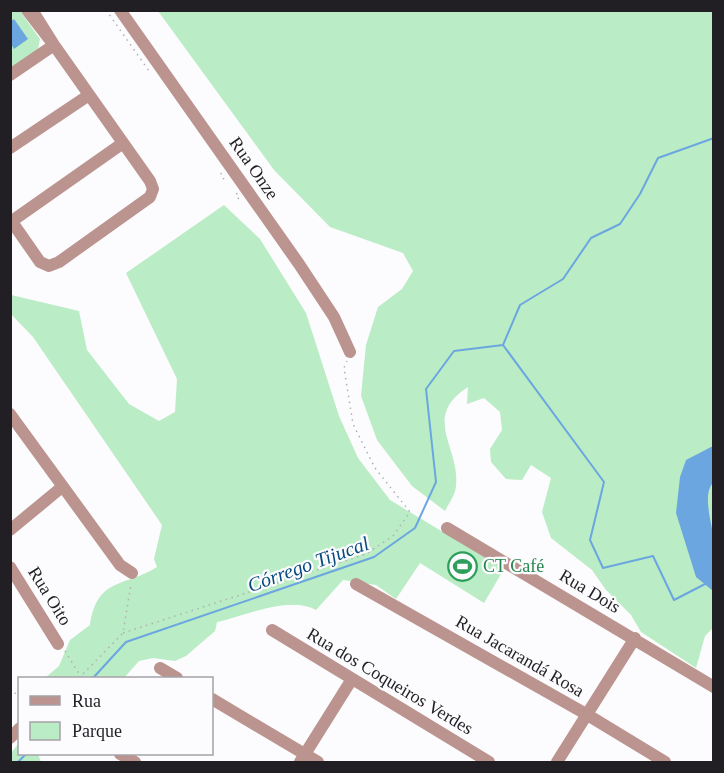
<svg xmlns="http://www.w3.org/2000/svg" width="724" height="773" font-family="Georgia,serif">
	<rect width="100%" height="100%" fill="#fcfbfd"/>
	<path fill="#baecc5" d="M11 11H20L40 39 38 49 11 69Z
		M158 11H713L714 627 705 636 696 668 641 632 631 615 606 590 592 570 551 538 542 512 551 478 531 465 522 480 506 479 491 462 490 449 502 430 500 412 484 398 467 404 468 387C421 417 460 447 456 485 456 494 449 503 445 511L412 486 377 440 361 396 366 345 378 307 402 289 413 271 403 253 330 227 274 170Z
		M224 205 260 239 306 313 339 416 358 458 390 500 504 569 484 603 420 563 396 599 376 585 343 580 316 610C289 595 245 616 217 622L215 631 186 656 175 661 153 658 139 661 124 678H45L59 666 70 640 90 625C97 577 125 587 157 567L154 559 162 525 33 337 11 314V295L79 311 87 350 129 404 159 421 175 412 177 379 126 273Z
		M19 743 20 754H38L41 762H11V753Z"/>
	<path fill="#6ca6e0" d="M14 19 28 39 14 49 11 44 10 22Z
		M713 446V483C702 494 712 525 714 539 716 556 714 574 713 591L696 577 676 513 680 477 686 460Z"/>
	<g fill="none" stroke-linecap="round" stroke-linejoin="round">
		<path stroke="#6ca6e0" stroke-width="2" d="M503 345 604 482 590 540 603 568 653 556 674 600 707 583
			M93 678 126 642 374 557 415 528 436 482 426 389 454 351 503 345 520 305 563 279 591 238 620 224 640 194 658 158 714 138
			M18 762 26 754"/>
		<path stroke="#b1afb2" stroke-width="1.5" stroke-dasharray="1.5 4.5" stroke-linecap="butt" d="M106 10 149 71
			M221 173 222 178 227 180
			M237 193 236 197 241 200
			M123 633 366 554 393 536 410 512 375 468 353 424 344 368 347 361
			M65 651 81 677
			M79 678 123 633 131 584
			M10 689 20 697"/>
		<path stroke="#bb948f" stroke-width="12" d="M27 10 54 45 32 10
			M120 10 299 264 334 317 350 352
			M10 75 54 45 150 181 153 189 150 197 59 262 49 266 40 262 10 219
			M10 148 89 95
			M12 221 123 143
			M10 414 120 565 132 573
			M447 528 714 687
			M10 530 62 487
			M10 567 58 644
			M356 584 586 714 665 762
			M272 630 489 762
			M160 668 177 678
			M212 699 318 762
			M10 738 20 728
			M120 754 135 762
			M300 762 352 679
			M557 762 635 638"/>
	</g>
	<defs>
		<symbol id="stadium-ring" viewBox="-11 -11 22 22"><circle r="9.5" fill="#fcfbfd" stroke="#2e9e5b" stroke-width="1.5"/><path d="M0-5a6.5 5 0 1 0 0 10a6.5 5 0 1 0 0-10ZM-3.5-1.8h7v3.6h-7Z" fill="#2e9e5b"/></symbol>
	</defs>
	<g fill-rule="evenodd">
		<use href="#stadium-ring" x="446" y="550" width="33" height="33"/>
	</g>
	<g text-anchor="middle" dominant-baseline="central" stroke-width="4.5" stroke-linejoin="round" paint-order="stroke">
		<g font-size="18" fill="#211f24" stroke="#fcfbfd">
			<text transform="translate(254 168) rotate(55)">Rua Onze</text>
			<text transform="translate(590 591) rotate(31)">Rua Dois</text>
			<text transform="translate(50 596) rotate(58)">Rua Oito</text>
			<text transform="translate(520 656) rotate(30)">Rua Jacarandá Rosa</text>
			<text transform="translate(390 681) rotate(31)">Rua dos Coqueiros Verdes</text>
		</g>
		<g font-size="18" fill="#27864d" stroke="#fcfbfd" text-anchor="start">
			<text x="483" y="566">CT Café</text>
		</g>
		<g font-size="20" font-style="italic" fill="#084a7f" stroke="#fcfbfd">
			<text transform="translate(308 564) rotate(-20)">Córrego Tijucal</text>
		</g>
	</g>
	<rect width="724" height="773" fill="none" stroke="#211f24" stroke-width="24"/>
	<rect x="18" y="677" width="195" height="78" fill="#fcfbfd" stroke="#a4a3a6" stroke-width="1.5"/>
	<rect x="30" y="696" width="30" height="9" fill="#bb948f" stroke="#a4a3a6" stroke-width="1.5"/>
	<text x="72" y="707" font-size="18" fill="#211f24">Rua</text>
	<rect x="30" y="722" width="30" height="18" fill="#baecc5" stroke="#a4a3a6" stroke-width="1.5"/>
	<text x="72" y="737" font-size="18" fill="#211f24">Parque</text>
</svg>
